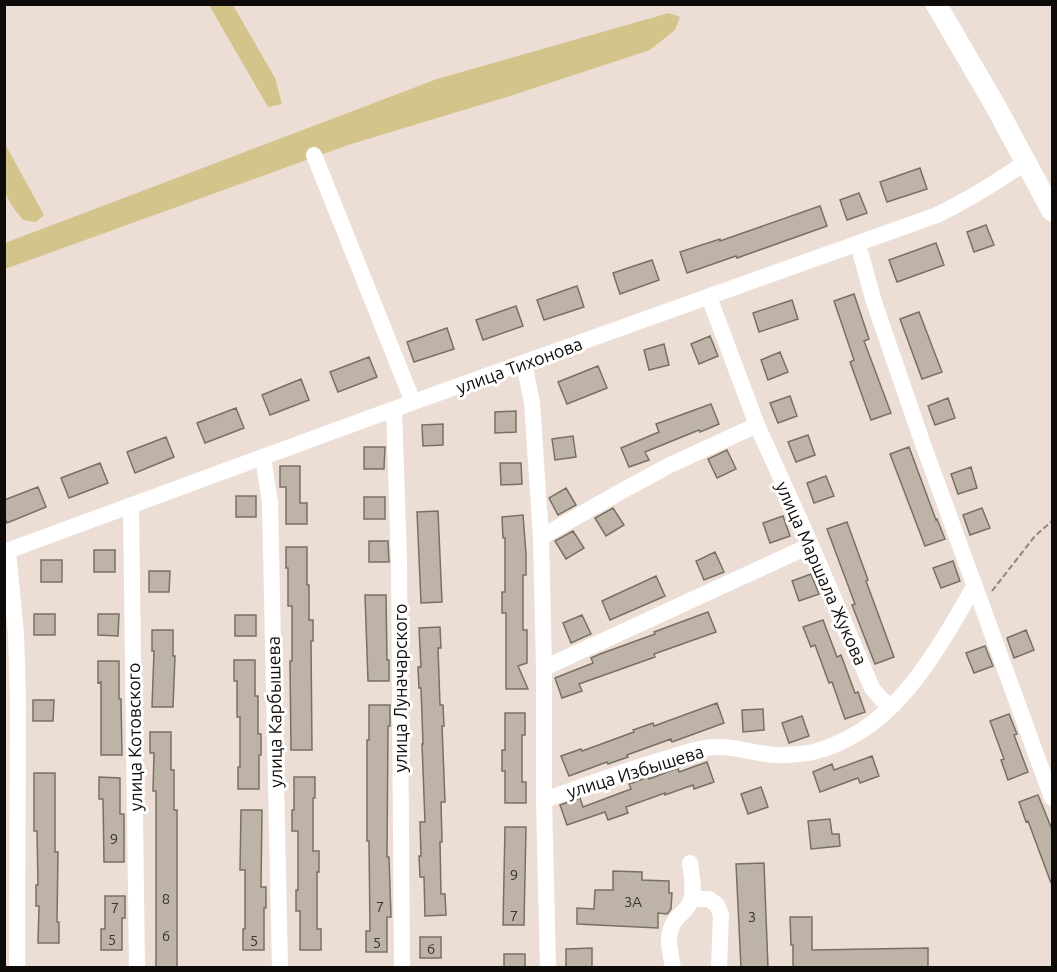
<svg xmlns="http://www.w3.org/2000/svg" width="1057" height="972" font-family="Ubuntu,sans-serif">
	<rect width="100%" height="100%" fill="#edded5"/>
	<path fill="#d3c48b" d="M209 5H233L275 78 282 104 268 107Z
		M669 13 680 17 675 30 650 50 510 96 348 145 5 269V243L437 79Z
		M4 142 44 215 36 222 23 220 12 206 5 193Z"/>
	<path fill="#bdb3a7" stroke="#797065" stroke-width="1.5" d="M920 168 927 189 887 202 880 182Z
		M859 193 867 213 847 220 840 200Z
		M820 206 827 226 737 258 736 256 687 273 680 252 720 239V241Z
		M986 225 994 245 974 252 967 232Z
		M936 243 944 265 897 282 889 260Z
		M652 260 659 280 620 294 613 273Z
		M577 286 584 307 544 320 537 300Z
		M854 294 869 339 864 341 891 413 871 420 850 362 854 360 834 301Z
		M792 300 798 319 759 332 753 313Z
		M516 306 523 326 483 340 476 320Z
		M919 312 942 372 922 379 900 319Z
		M447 328 454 349 414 362 407 342Z
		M710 336 718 356 699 364 691 344Z
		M664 344 669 365 649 370 644 350Z
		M780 352 788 372 768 380 761 360Z
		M369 357 377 377 338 392 330 372Z
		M598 366 607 388 567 404 558 382Z
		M301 379 309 400 270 415 262 395Z
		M790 396 797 416 778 423 770 403Z
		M948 398 955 418 935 425 928 406Z
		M711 404 719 424 700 432 699 430 645 452 649 460 629 467 621 448 659 432 656 424Z
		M236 408 244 428 205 443 197 423Z
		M516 411V432L495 433V412Z
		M443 424V445L423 446 422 425Z
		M808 435 815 455 796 462 788 442Z
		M573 436 576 457 555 460 552 439Z
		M166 437 174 457 135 473 127 452Z
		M364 447H385L384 469H364Z
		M909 447 936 520 937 519 945 539 925 546 890 454Z
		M727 450 736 469 717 478 708 459Z
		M100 463 108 483 69 498 61 478Z
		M500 463H521L522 484 501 485Z
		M280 466H300V503H307V524H286V487H280Z
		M971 467 977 488 958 494 951 474Z
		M826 476 834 496 814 503 807 483Z
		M38 487 46 507 7 523 4 516V500Z
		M566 488 576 505 558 515 549 498Z
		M236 496H256V517H236Z
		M364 497H385V519H364Z
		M613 508 624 525 606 536 595 518Z
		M982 508 990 528 970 535 963 515Z
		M438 511 442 602 421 603 417 512Z
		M523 515 526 554V575H523V630H527V663L518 666 528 689H506V613H502V592H505V538H503L502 517Z
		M783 516 790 536 770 543 763 523Z
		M847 522 868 580 866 581 894 657 875 664 852 605 855 604 827 529Z
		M573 531 584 548 566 559 555 541Z
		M369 541H388L389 562H369Z
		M286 547H307V585H309V620H313V641H311L312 750H291L290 661H292V606H288V568H286Z
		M94 550H115V572H94Z
		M715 552 724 572 704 580 696 561Z
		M41 560H62V582H41Z
		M953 561 960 581 941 588 933 568Z
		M149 571H170L169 592H149Z
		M811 574 819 594 799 601 792 581Z
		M656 576 665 596 610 620 602 601Z
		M365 595H386L387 660H389V681H368Z
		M708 612 716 632 654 654 655 657 579 684 582 691 562 698 555 678 593 663 591 658 600 654 655 634 654 632Z
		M34 614H55V635H34Z
		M98 614H119L118 636 98 635Z
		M235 615H256V636H235Z
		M582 615 591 634 571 643 563 623Z
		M823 620 837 657 841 655 855 693 858 692 865 712 845 719 832 682 829 683 815 645 811 647 803 627Z
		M440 627 441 648H438L440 705H443L444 726H442L445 802H441L442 842H440L441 894H445L446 915 425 916 424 877H420L419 856H421L420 822H425L422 744H423L421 688H419L418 667H421L419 628Z
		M152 630H173V656H175L173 707H152L154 651H152Z
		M1026 630 1034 650 1014 658 1007 638Z
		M985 646 993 666 974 673 966 653Z
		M234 660H255V696H258V734H261V755H259V789H238V767H240V717H237V681H234Z
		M98 661H119V699H121L122 755H101V682L98 683Z
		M33 700H54L53 721H33Z
		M717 703 724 723 672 742 671 739 627 755 628 757 608 764 607 762 569 776 561 756 581 749 582 751 634 732 633 730 653 723 654 726Z
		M369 705H390V726H388L387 857H389L391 917H387V952H366V931H370L369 841H367V740H369Z
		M763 709 764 730 743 732 742 710Z
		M505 713H525V735H522V782H526V803H505V771H502V750H505Z
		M1009 714 1017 734 1014 735 1028 772 1008 780 1001 760 1004 759 990 721Z
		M802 716 809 736 789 743 782 723Z
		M150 732H171V770H174V810H177V968H156V791H153L154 753H150Z
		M872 756 879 776 860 783 858 778 820 792 813 772 832 764 834 770Z
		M707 762 714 782 694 789 693 785 665 795V793L626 807 628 813 608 820 605 812 567 825 560 805 580 798 583 807 631 789 629 784 648 777 649 779 678 768 679 772Z
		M34 773H55V852H58L57 922H59V943H38L39 906H36V885H38L37 831H34Z
		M99 777 120 778V814H124V862H104L103 799H99Z
		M294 777H315V798H313V851H319V872H317V929H321V950H300V911H296V890H298V831H292V810H294Z
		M761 787 768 807 748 814 741 794Z
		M1038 795 1053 832V883H1051L1028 821 1026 822 1019 802Z
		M241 810H262L261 887H266V908H264V950H243V929H245V870H240Z
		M830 819 832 834H839L840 846 811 849 808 821Z
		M505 827H526L524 925H503Z
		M764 863 768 968H741L736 864Z
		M613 871 642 872V880L669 881V893H672L671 909 667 914 658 913V928L577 924V908L594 909 595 890H613Z
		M105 896H125V918H122V950H101V929H105Z
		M790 917H812V950L928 948V968H793V945H791Z
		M420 937H441V958H420Z
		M592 948V968H566V949Z
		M504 954H525V968H504Z"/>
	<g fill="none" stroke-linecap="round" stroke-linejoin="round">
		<path stroke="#8f847e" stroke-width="2" stroke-dasharray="6 3" stroke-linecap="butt" d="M992 591 1035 536 1052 521"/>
		<path stroke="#fff" stroke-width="16" d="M314 155 413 402
			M858 244 874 302 924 447 1052 798
			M709 297 757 425 811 545 872 688 882 700 892 706
			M524 363 532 403 541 537 544 668V800L548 968
			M394 409 399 561 402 968
			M263 457 270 503 280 968
			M131 506 137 968
			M541 537 620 492 670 465 757 425
			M8 551 16 634 18 701 17 968
			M4 552 394 409 937 215C968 200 997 182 1026 162
			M544 668 811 545
			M544 800C584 786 624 771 665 759 678 755 691 750 705 748 734 743 758 757 786 755 795 754 804 754 813 752 895 731 934 655 974 587
			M692 899H709L717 905 721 915 719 968
			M673 968C670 950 664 933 677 918 682 912 689 909 691 900 695 889 691 874 690 863"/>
		<path stroke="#fff" stroke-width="21" d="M936 4 996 107 1052 211"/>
	</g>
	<g text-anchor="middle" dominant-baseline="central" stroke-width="6" stroke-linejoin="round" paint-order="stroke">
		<g font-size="15" fill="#3a3530">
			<text x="114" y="838">9</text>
			<text x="514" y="874">9</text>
			<text x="166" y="898">8</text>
			<text x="633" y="901">3А</text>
			<text x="380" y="906">7</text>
			<text x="115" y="907">7</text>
			<text x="514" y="915">7</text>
			<text x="752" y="916">3</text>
			<text x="166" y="935">6</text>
			<text x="112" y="939">5</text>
			<text x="254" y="940">5</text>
			<text x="377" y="942">5</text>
			<text x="431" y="948">6</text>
		</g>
		<g font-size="18" fill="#0f0b08" stroke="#fff">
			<text transform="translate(519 365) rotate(-20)">улица Тихонова</text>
			<text transform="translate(822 573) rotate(66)">улица Маршала Жукова</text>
			<text transform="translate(400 688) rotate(-90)">улица Луначарского</text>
			<text transform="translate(274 712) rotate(-91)">улица Карбышева</text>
			<text transform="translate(134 737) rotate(-91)">улица Котовского</text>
			<text transform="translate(635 771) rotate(-17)">улица Избышева</text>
		</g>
	</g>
	<rect width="1057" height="972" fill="none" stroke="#0f0b08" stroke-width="12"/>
</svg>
